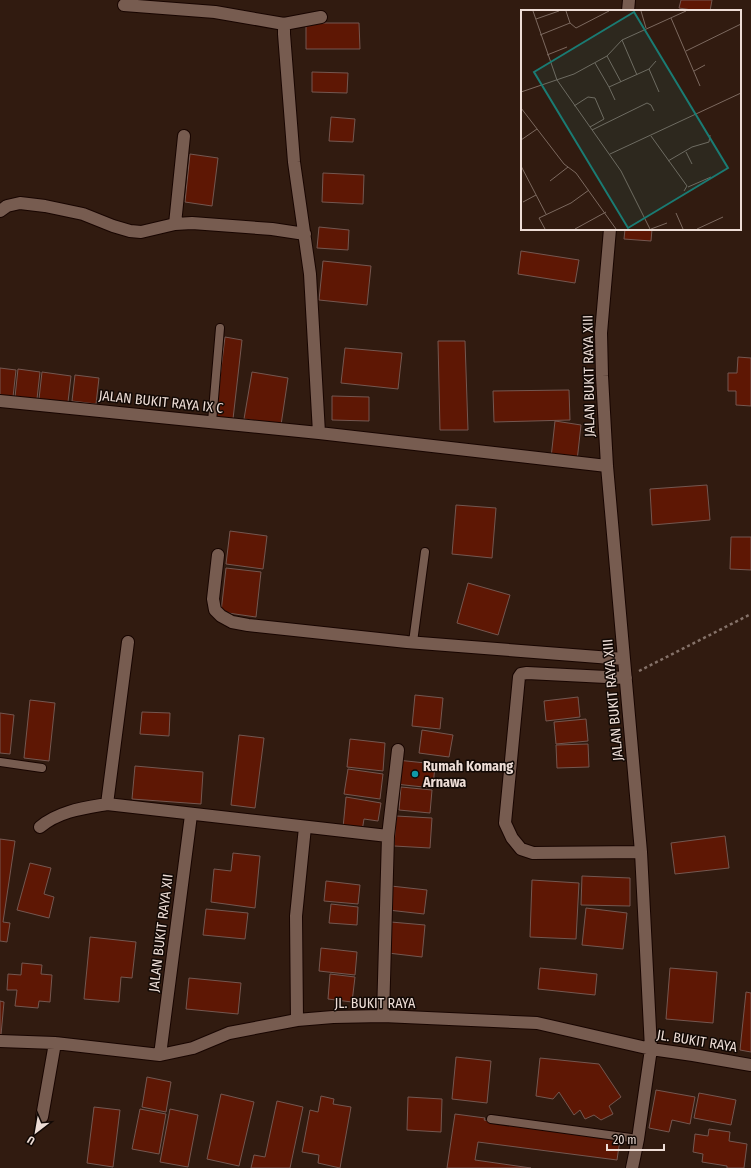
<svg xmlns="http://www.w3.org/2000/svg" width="751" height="1168" font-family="'Fira Sans Condensed',sans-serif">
	<rect width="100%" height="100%" fill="#311b10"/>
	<path fill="#5e1704" stroke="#745750" d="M681 0H712L710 11H698L679 8Z
		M306 23H359L360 49H306Z
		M312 72 348 73 347 93 312 92Z
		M331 117 355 119 353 142 329 141Z
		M190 154 218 158 212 206 185 202Z
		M323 173 364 175 363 204 322 202Z
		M319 227 349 230 348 250 317 248Z
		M625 229H652L651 241 624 239Z
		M521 251 579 260 575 283 518 274Z
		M323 261 371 266 367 305 319 300Z
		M225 337 242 340 233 419 215 417Z
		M438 341H465L468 430H440Z
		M345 348 402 353 398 389 341 383Z
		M738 357 751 358V406L736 405V391H728V373H737Z
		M0 368 16 370 13 397 0 395Z
		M18 369 40 372 37 399 15 397Z
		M42 372 71 376 68 402 39 399Z
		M252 372 288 378 281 425 244 419Z
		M75 375 99 378 96 404 72 401Z
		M569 390 570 420 494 422 493 391Z
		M332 396 369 397V421L332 420Z
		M555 421 581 425 577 461 551 458Z
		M707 485 710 520 652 525 650 489Z
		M456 505 496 508 492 558 452 554Z
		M230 531 267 536 263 569 226 564Z
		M731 537H751V570L730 569Z
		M226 568 261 572 256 617 221 612Z
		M468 583 510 595 498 635 457 623Z
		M415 695 443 698 440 729 412 726Z
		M578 697 580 717 546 721 544 701Z
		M30 700 55 703 49 761 24 758Z
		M142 712 170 713 169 736 140 734Z
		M0 713 14 715 10 754 0 753Z
		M586 719 588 741 556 744 554 722Z
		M422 730 453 735 449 757 419 753Z
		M239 735 264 738 255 808 231 805Z
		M350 739 385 743 383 771 347 767Z
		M588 744 589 767 557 768 556 745Z
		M397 760 435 764 433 788 395 784Z
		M135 766 203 772 201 804 132 799Z
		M348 769 383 774 380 799 344 794Z
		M401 787 432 790 430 813 399 810Z
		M346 797 381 803 378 821 364 819 362 831 343 828Z
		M396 816 432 818 430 848 394 846Z
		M725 836 729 868 675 874 671 843Z
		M0 839 15 841 3 922 10 923 7 942 0 941Z
		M233 853 260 856 255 908 211 902 214 869 231 871Z
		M30 863 51 868 44 894 54 897 49 918 17 910Z
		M582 876 630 878V906L581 905Z
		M532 880 579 883 576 939 530 937Z
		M326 881 360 885 358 904 324 901Z
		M391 886 427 890 424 914 388 910Z
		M331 904 358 907 357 925 329 923Z
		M586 908 627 913 623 949 582 945Z
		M206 909 248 913 245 939 203 935Z
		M391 922 425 925 422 957 388 953Z
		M90 937 136 942 132 978 121 977 119 1002 84 999Z
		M321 948 357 952 355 975 319 971Z
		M22 963 42 965 41 974 52 975 50 1002 39 1001 38 1008 15 1006 17 990H7L8 974 21 975Z
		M540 968 597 974 595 995 538 989Z
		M670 968 717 972 713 1023 666 1019Z
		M330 974 355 977 352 1002 328 999Z
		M189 978 241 983 238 1014 186 1009Z
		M746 992 751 993V1052L740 1050Z
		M0 1001 4 1002 1 1035H0Z
		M456 1057 491 1061 487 1103 452 1099Z
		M540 1058 599 1064 621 1097 609 1106 613 1114 601 1120 594 1115 585 1119 580 1110 574 1115 559 1092 553 1099 536 1096Z
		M147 1077 171 1082 166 1112 142 1107Z
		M656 1090 695 1097 690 1124 672 1120 669 1132 649 1128Z
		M699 1093 736 1100 731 1125 694 1118Z
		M221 1094 254 1102 239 1166 207 1159Z
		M321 1096 334 1099 333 1104 351 1107 340 1168 318 1163 319 1155 302 1152 310 1110 318 1112Z
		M408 1097 442 1099 441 1132 407 1130Z
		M277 1101 303 1107 290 1168H251L254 1155 265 1157Z
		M94 1107 120 1110 113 1167 87 1163Z
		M140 1109 166 1114 159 1154 132 1149Z
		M170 1109 198 1115 188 1167 160 1162Z
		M455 1114 485 1118 484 1120 620 1139 617 1160 478 1142 475 1160 531 1168H447Z
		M709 1129 730 1132 729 1141 747 1144 744 1168H727V1166L702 1162 703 1154 693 1152 695 1134 708 1136Z"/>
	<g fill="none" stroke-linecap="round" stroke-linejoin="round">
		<defs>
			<path id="lane" d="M212 422 220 328
				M413 642 425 552
				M0 762 42 768
				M491 1119 638 1139"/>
			<path id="street" d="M124 5 215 12 284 24
				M628 11 629 0
				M0 211 7 206 20 203 45 206 83 214 113 226 130 231 141 232 175 224 192 223 272 229 305 234
				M175 224 184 136
				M610 229 601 333 602 376 607 466 641 852 651 1049 638 1139 632 1168
				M0 401 319 433 607 466
				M319 433 310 274 294 162 284 34V24L321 17
				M218 555 213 599 215 610 221 616 232 622 248 625 407 642 624 659
				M626 678 527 673 521 674 519 677 505 823 512 838 521 849 533 853 641 852
				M107 804 128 642
				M40 827C59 811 84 808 107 804L388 836 383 1016
				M388 836 398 750
				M297 1020 296 916 305 827
				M0 1041 55 1043 160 1055 193 1048 229 1033 297 1020 333 1017 383 1016 537 1023 651 1049 693 1055 751 1065
				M160 1055 191 815
				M42 1117 55 1043"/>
		</defs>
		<use href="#lane" stroke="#180500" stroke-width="10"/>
		<use href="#street" stroke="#180500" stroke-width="14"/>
		<path stroke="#857269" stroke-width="2.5" stroke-dasharray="3 3" stroke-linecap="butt" d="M639 671 751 614"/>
		<use href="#lane" stroke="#775c50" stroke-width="8"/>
		<use href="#street" stroke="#775c50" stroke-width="12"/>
	</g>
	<circle fill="#0f9aa8" stroke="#120905" stroke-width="1.5" cx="415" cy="774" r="4"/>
	<g text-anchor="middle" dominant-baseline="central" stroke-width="3" stroke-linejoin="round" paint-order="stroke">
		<g font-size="14" fill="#edddd6" stroke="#120905">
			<text transform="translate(589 376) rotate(-91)">JALAN BUKIT RAYA XIII</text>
			<text transform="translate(161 402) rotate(6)">JALAN BUKIT RAYA IX C</text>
			<text transform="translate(613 700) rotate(-95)">JALAN BUKIT RAYA XIII</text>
			<text transform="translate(161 933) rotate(-83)">JALAN BUKIT RAYA XII</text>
			<text x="375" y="1003">JL. BUKIT RAYA</text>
			<text transform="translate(697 1041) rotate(9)">JL. BUKIT RAYA</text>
		</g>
		<g font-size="14" font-weight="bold" fill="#edddd6" stroke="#120905" text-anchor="start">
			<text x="423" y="766">Rumah Komang<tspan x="423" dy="16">Arnawa</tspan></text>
		</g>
	</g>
	<g transform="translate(521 10)">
		<rect width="220" height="220" fill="#311b10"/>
		<path fill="none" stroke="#7c695f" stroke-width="1" d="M12 1 36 70 100 161 129 219M45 1 49 13 55 18 88 1M120 1 125 18M150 8 179 76M15 9 38 1M19 25 49 13M101 30 116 65M165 41 220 14M26 45 46 37M86 46 100 72M74 53 88 77 128 59 135 51M128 59 138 82M173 61 184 55M88 77 94 90M0 82 53 64 86 46 101 30 165 1M53 96 67 87 74 88 83 109 69 117M0 98 43 154 55 163 95 219M71 120 126 93 130 95 133 101M130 126 166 176 163 181M0 130 16 119M165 142 171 154M89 144 220 83M147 151 171 137 188 132 189 125M0 156 25 204M29 171 47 157M167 177 190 167M2 192 15 185M155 203 162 219M24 219 18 208 50 193 68 180M54 219 85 202M130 219 146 213M176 219 202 207"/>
		<path fill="#1a7b73" fill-opacity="0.15" stroke="#1a7b73" stroke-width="2" d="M113 2 207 158 107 218 13 62Z"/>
		<rect width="220" height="220" fill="none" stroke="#edddd6" stroke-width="2"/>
	</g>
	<g transform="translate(36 1132) rotate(211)" stroke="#120905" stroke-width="3" paint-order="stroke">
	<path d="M0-3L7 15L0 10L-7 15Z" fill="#edddd6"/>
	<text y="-6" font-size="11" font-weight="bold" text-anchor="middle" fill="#edddd6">U</text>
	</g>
	<path d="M607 1144v6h57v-6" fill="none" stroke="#edddd6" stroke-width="2"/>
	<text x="613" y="1144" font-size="12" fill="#edddd6" stroke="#120905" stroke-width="3" paint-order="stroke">20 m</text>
</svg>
